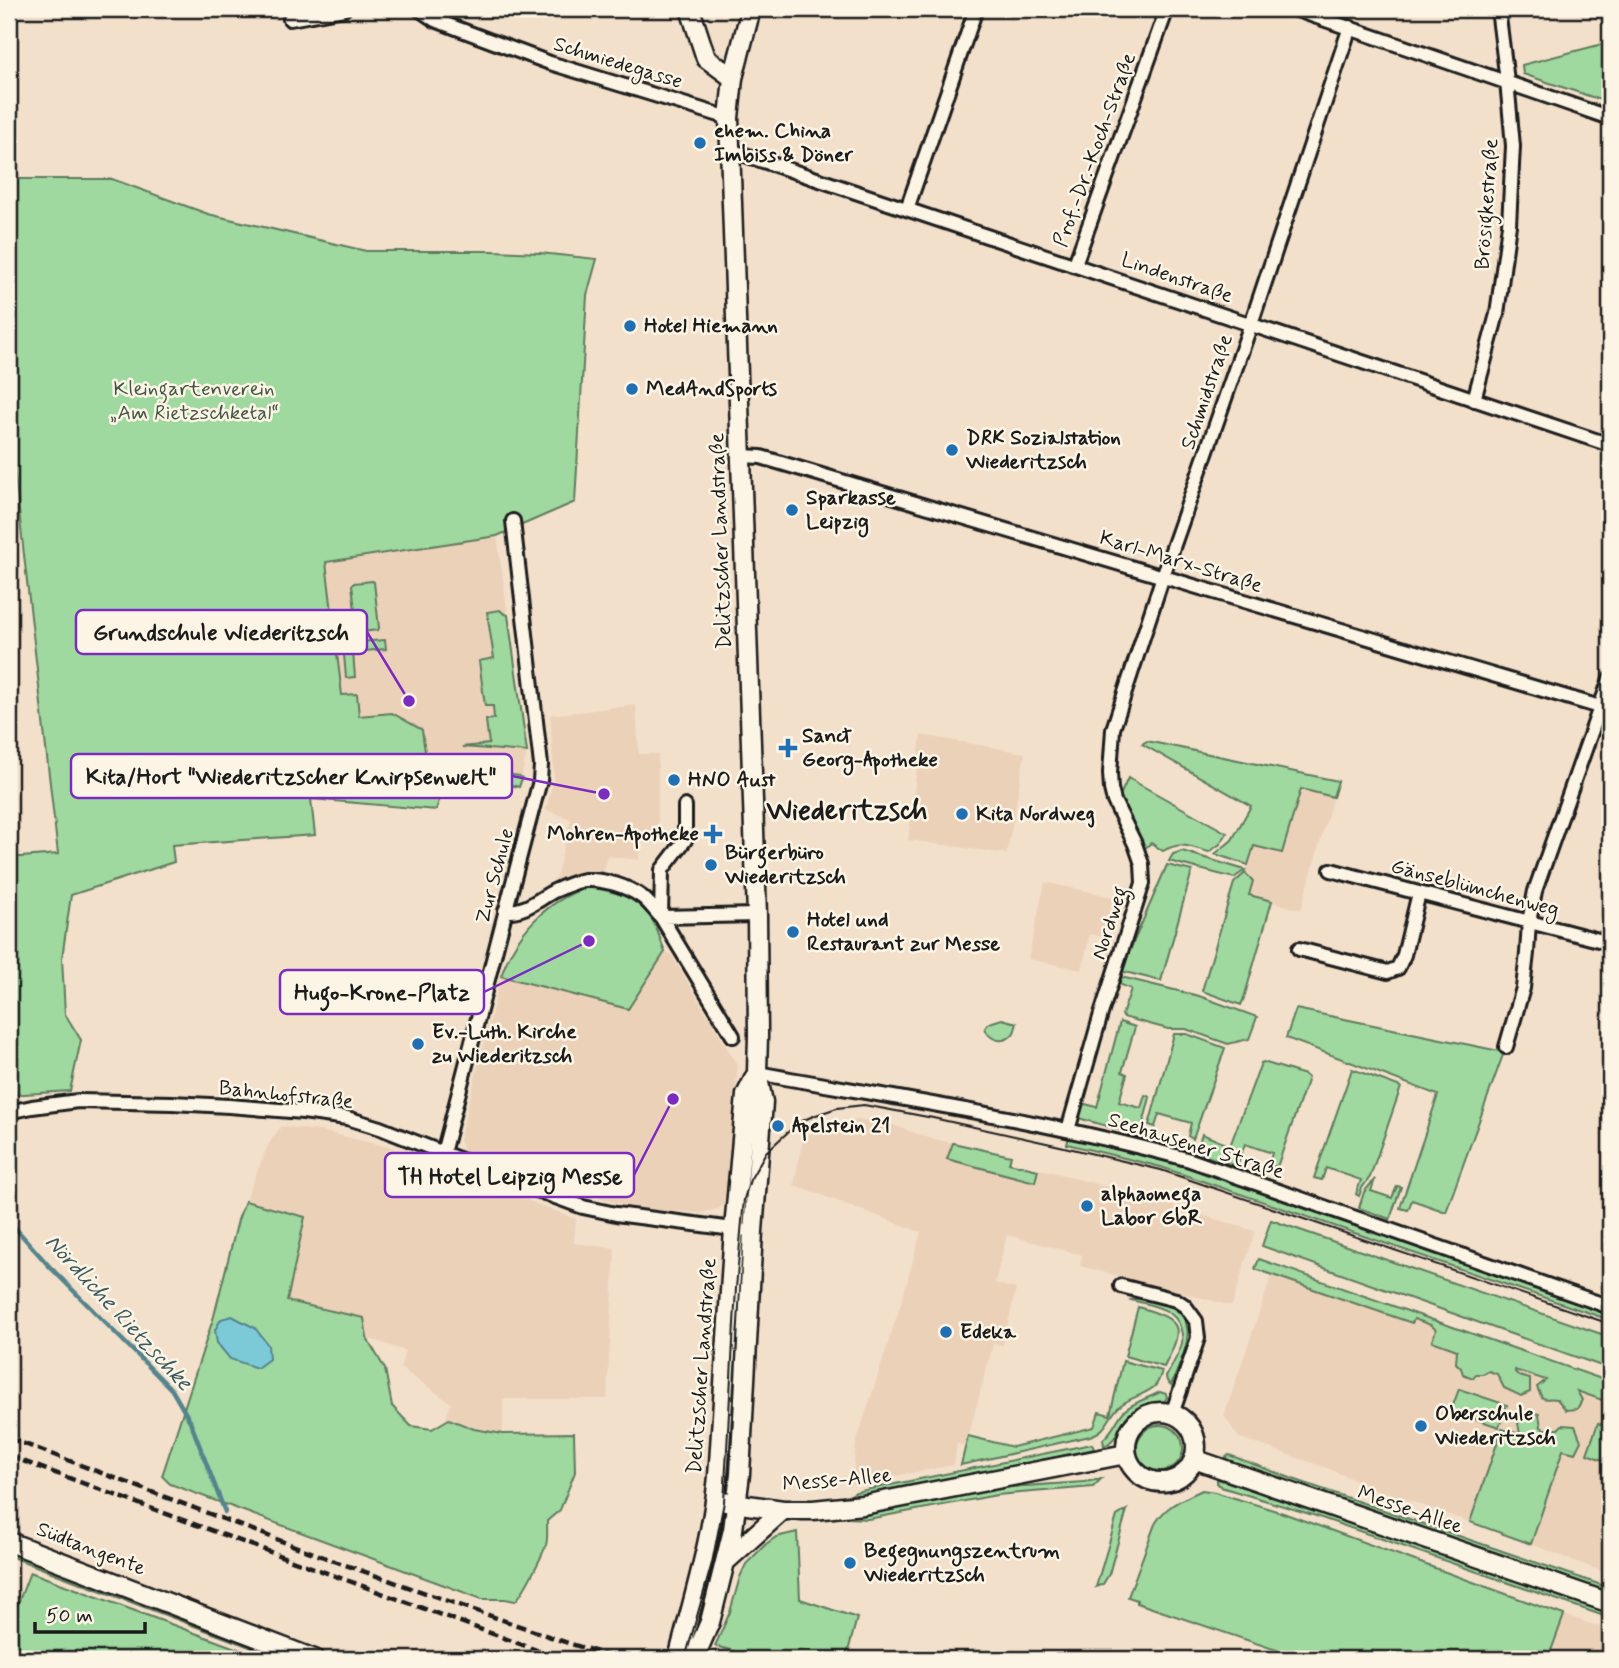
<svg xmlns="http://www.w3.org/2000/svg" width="1619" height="1668" font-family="Mynerve,sans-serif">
	<rect width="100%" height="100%" fill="#f3e0cb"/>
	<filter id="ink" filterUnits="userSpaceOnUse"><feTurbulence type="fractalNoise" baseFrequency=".0143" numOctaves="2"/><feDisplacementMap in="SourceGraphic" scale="14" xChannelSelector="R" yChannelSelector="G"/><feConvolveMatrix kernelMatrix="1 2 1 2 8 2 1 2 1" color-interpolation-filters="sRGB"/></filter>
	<g filter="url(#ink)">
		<path fill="#ecd1b9" d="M497 536 527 752 519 787 449 770 436 810 311 799 298 567Z
			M636 705 639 754H658V844L640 843 639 860 607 856 603 875 585 871 554 885 571 819 546 810 554 778 550 715Z
			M921 735 1025 753 1007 854 908 840Z
			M1301 789 1333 797 1301 910 1249 895 1245 873 1254 846 1282 853Z
			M1045 882 1113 897 1103 937 1090 934 1082 970 1028 959Z
			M665 952 671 954 738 1066 725 1204 717 1209 701 1213 651 1210 623 1205 584 1194 562 1183 493 1165 464 1152 459 1141 501 976 628 1009Z
			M859 1120 877 1121 896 1126 926 1137 1011 1156 1009 1163 1053 1172 1139 1196 1255 1231 1232 1306 1080 1266 1082 1255 1007 1235 995 1283 1016 1289 1003 1345 993 1344 966 1445 957 1444 954 1465 852 1484 856 1443 901 1303 921 1232 794 1185 803 1138 820 1129 840 1123Z
			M281 1126 321 1131 389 1147 576 1219 574 1243 615 1248 607 1399H503V1434L474 1429 446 1418 451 1403 400 1368 405 1351 367 1338 287 1301 305 1217 245 1201 268 1145Z
			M1275 1265 1610 1382V1574L1568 1559 1531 1544 1373 1488 1329 1469 1238 1437 1224 1416Z
			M1564 1615 1610 1630V1659H1548Z"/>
		<path fill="#9fd99f" stroke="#5e7a5e" stroke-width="2" d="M1610 42V103L1523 74 1522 65Z
			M9 179H112L208 214 366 251H492L540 253 597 259 587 295 575 502 497 536 326 562 342 695 357 694 359 716 392 713 422 730 426 759 450 756 461 767 519 776 522 778 519 787 449 770 436 810 311 799 315 835 172 845 174 862 71 895 62 958 65 1014 81 1040 70 1091 9 1095V858L58 854 9 423Z
			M372 581 374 582 379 628 378 630 345 634 344 633 341 616 343 614 354 612 355 610 352 585 354 583Z
			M500 610 503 613 508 615 527 752 462 747 489 744 486 720 494 719 493 706H485L479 661 494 658 487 612Z
			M385 640 386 649 353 652 355 677 346 678 343 643Z
			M1147 741 1338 781 1333 797 1301 789 1282 853 1254 846 1248 865 1215 854 1232 840 1251 806 1142 744Z
			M1128 778 1227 833 1220 844 1209 852C1190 847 1181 841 1163 851L1151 843 1144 849 1132 832 1118 800Z
			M1182 851 1245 870 1234 878 1169 861 1173 854Z
			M1167 865 1192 871 1161 981 1121 971Z
			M1245 873 1253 881 1249 895 1272 901 1244 998 1241 1005 1202 991 1234 883Z
			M589 887C612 891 635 896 649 915 657 925 660 940 665 952L628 1009 501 976C515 934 546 900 589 887Z
			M1121 977 1199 996 1257 1017 1249 1039 1228 1044 1186 1029H1168L1123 1017 1122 1015 1131 989 1119 984Z
			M1296 1009 1504 1052 1446 1212 1412 1200 1408 1210 1400 1208 1438 1095 1286 1038Z
			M1002 1019 1017 1023C1016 1026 1015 1032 1013 1034 1003 1045 989 1040 985 1028L989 1023Z
			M1120 1022 1135 1027 1122 1072 1127 1074 1119 1102 1141 1108 1145 1095 1150 1097 1142 1129 1123 1124 1121 1130 1082 1119 1078 1114 1081 1103 1097 1107Z
			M1174 1034H1187L1225 1048 1193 1139 1188 1136 1191 1123 1159 1114 1155 1127 1149 1125Z
			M1263 1062 1305 1075 1308 1078 1277 1167 1269 1165 1272 1153 1245 1144 1237 1166 1224 1162 1261 1063Z
			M1352 1069 1401 1087 1370 1177 1362 1188 1359 1196 1356 1194 1361 1180 1326 1168 1322 1180 1314 1178Z
			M1202 1134 1226 1144 1220 1161 1196 1152Z
			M1069 1137C1146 1148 1220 1178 1293 1203 1399 1240 1505 1276 1610 1313V1320L1161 1167 1067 1144Z
			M953 1143 1011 1156 1009 1163 1038 1170 1035 1182 947 1159Z
			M1375 1179 1371 1191 1392 1198 1397 1186 1401 1187 1390 1219 1359 1208 1364 1192Z
			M245 1201 305 1217 287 1301 364 1318 367 1338 385 1369 392 1406 411 1426 432 1429 449 1419 474 1429 503 1434 574 1433 575 1472 560 1510 547 1521C547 1529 548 1538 546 1545 542 1556 523 1595 515 1601L505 1599H482L170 1484 162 1476 214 1316 238 1220Z
			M1271 1220 1610 1337V1369L1262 1246Z
			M1259 1259 1610 1382V1420L1603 1415 1605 1404 1608 1402 1577 1391 1582 1400 1577 1409 1566 1410 1557 1399C1542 1397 1544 1404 1537 1387L1546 1380 1515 1370V1372L1519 1376 1530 1379V1392L1521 1396 1504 1388 1497 1374 1489 1371 1483 1374H1476L1473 1378 1463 1374 1461 1368 1456 1363 1457 1350 1432 1341 1436 1330 1431 1325 1414 1319 1412 1323 1255 1269Z
			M1141 1297C1150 1300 1160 1301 1168 1305 1204 1321 1181 1360 1171 1385L1167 1381 1166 1377C1171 1367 1177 1357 1181 1347 1183 1341 1183 1336 1181 1330 1177 1308 1150 1305 1131 1300Z
			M1138 1307C1183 1320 1185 1326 1164 1367L1125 1356Z
			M1123 1361 1162 1371C1160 1376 1159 1382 1155 1386 1145 1395 1131 1397 1121 1405 1106 1418 1110 1429 1090 1436L961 1465 968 1436 1013 1447 1094 1427 1099 1412 1110 1415Z
			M1459 1389 1507 1405 1499 1427 1451 1411Z
			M1160 1392 1166 1394 1167 1397 1165 1401C1150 1403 1135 1409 1125 1421 1117 1430 1116 1441 1104 1446L1103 1439C1113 1432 1116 1420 1124 1411 1133 1402 1149 1398 1160 1392Z
			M1527 1411 1539 1414 1541 1427 1544 1429H1558L1562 1425 1575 1426 1581 1441 1575 1453 1563 1450 1531 1544 1470 1522 1502 1429 1520 1434 1518 1423Z
			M1598 1423 1610 1428V1463L1587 1454Z
			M1137 1448a23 23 0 1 1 46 0a23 23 0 1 1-46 0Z
			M1092 1444 1094 1449 893 1491 868 1495 847 1497 856 1492Z
			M1229 1455 1293 1479 1610 1588V1595L1290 1484 1225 1460V1458Z
			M1101 1479 1093 1487 997 1495 868 1519 848 1518V1516L995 1488 1084 1482Z
			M1217 1479 1315 1509 1610 1612V1618L1313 1515 1221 1487 1217 1483Z
			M1202 1490 1215 1492 1283 1513 1564 1615 1548 1659H1303L1137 1603V1600L1128 1597 1155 1524C1166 1505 1182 1500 1202 1490Z
			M1127 1510 1109 1574 1103 1584 1096 1587 1117 1516Z
			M797 1532 800 1599 857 1618 846 1659H764L715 1646 730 1612 740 1577 746 1564 766 1544 776 1537Z
			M9 1552 292 1659 279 1658 9 1556Z
			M30 1572 265 1659H9V1612L14 1614Z"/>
		<path fill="#7bcad8" stroke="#55848d" stroke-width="2" d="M232 1316 255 1328 268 1345 269 1359 257 1368 230 1359 217 1343 215 1330 221 1319Z"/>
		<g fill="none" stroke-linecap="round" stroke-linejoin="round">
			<path stroke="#55848d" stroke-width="4.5" d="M9 1221 49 1266 172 1390 190 1421 225 1512"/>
			<defs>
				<path id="street" d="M419 9 435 20 550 63 729 118
					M1294 9 1610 118
					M290 19 344 9
					M730 150 1610 445
					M907 209 976 9
					M1075 264 1167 9
					M1474 400 1497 314 1509 225 1513 146 1507 81 1498 9
					M741 456 761 457 1610 710
					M1331 870 1610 943
					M505 911C526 912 537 900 554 891 563 887 576 881 585 880 604 879 627 886 642 897 649 902 655 911 661 917L662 870 685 840V806
					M1299 949 1388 972 1398 968 1404 955 1419 893
					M733 1036 661 917 757 915
					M1506 1047 1523 988 1527 953 1529 922 1535 891 1610 679
					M757 1073C902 1099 1048 1121 1190 1160L1610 1307
					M9 1112 32 1107 78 1101 172 1103 229 1106 303 1112 347 1118 380 1128 542 1192 583 1207 616 1214 741 1230
					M1068 1130 1101 1014 1143 883 1142 864 1135 844 1114 801 1111 789 1110 773 1113 729 1163 576 1251 324 1350 27
					M443 1153C476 1029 506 905 540 781L541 765 513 521
					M1121 1286 1176 1300 1185 1306 1196 1321 1198 1338 1172 1414"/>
				<path id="secondary" d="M690 9 706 58 733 78
					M1126 1447a35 35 0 1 1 70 0a35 35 0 1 1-70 0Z
					M1194 1459 1610 1603
					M726 1502 783 1510H813L863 1505 1126 1454
					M9 1542 314 1659
					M725 1562 783 1510
					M678 1659C694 1595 715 1530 719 1463L734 1229 746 1095 757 1073
					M694 1659 710 1622 733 1530 740 1474 753 1231 763 1102 757 1073 758 1035 757 915 729 118 733 78 751 9"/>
			</defs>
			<use href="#street" stroke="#1c1c1c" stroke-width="18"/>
			<use href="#secondary" stroke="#1c1c1c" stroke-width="23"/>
			<use href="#street" stroke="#fcf5e5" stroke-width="12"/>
			<use href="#secondary" stroke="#fcf5e5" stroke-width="18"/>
			<path stroke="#1c1c1c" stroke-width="2" d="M685 1659 712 1563 724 1502 736 1288 744 1199 750 1180 766 1152 799 1122 816 1115 837 1108 864 1105 933 1118 1060 1146 1161 1170 1610 1324"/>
			<path stroke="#1c1c1c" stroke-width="4.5" stroke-dasharray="10 5" stroke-linecap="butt" d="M9 1438 337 1562 568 1643 620 1659
				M9 1456 561 1659"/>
		</g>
	</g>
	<g fill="#1f6fb2" stroke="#fcf5e5" stroke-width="2.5">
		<circle cx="700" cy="143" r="7"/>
		<circle cx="630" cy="326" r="7"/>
		<circle cx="632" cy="389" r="7"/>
		<circle cx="952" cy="450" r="7"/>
		<circle cx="792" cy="510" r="7"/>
		<path d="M784.5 737.5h7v7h7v7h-7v7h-7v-7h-7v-7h7z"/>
		<circle cx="674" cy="780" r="7"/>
		<circle cx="962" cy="814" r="7"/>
		<path d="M709.5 823.5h7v7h7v7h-7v7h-7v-7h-7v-7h7z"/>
		<circle cx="711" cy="865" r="7"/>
		<circle cx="793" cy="932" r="7"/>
		<circle cx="418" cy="1044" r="7"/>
		<circle cx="778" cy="1126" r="7"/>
		<circle cx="1087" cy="1206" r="7"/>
		<circle cx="946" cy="1332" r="7"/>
		<circle cx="1421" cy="1426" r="7"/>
		<circle cx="850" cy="1563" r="7"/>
	</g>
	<g text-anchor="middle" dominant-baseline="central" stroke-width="5" stroke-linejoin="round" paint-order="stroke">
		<g font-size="21" fill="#1c1c1c" stroke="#fcf5e5">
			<text transform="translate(618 63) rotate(17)">Schmiedegasse</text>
			<text transform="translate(1095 150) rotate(-70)">Prof.-Dr.-Koch-Straße</text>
			<text transform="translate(1487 204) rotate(-86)">Brösigkestraße</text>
			<text transform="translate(1177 278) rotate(19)">Lindenstraße</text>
			<text transform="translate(1207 392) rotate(-71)">Schmidstraße</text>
			<text transform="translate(721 541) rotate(-92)">Delitzscher Landstraße</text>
			<text transform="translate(1181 562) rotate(17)">Karl-Marx-Straße</text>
			<text transform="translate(495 876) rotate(-75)">Zur Schule</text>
			<text transform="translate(1475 888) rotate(15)">Gänseblümchenweg</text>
			<text transform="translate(1110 923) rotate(-72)">Nordweg</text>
			<text transform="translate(286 1095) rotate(6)">Bahnhofstraße</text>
			<text transform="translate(1196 1146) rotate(17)">Seehausener Straße</text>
			<text transform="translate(702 1366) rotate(-86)">Delitzscher Landstraße</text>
			<text transform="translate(837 1480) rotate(-5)">Messe-Allee</text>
			<text transform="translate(1410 1510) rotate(19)">Messe-Allee</text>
			<text transform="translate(91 1549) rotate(21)">Südtangente</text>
		</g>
		<g font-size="21" font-weight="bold" fill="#1c1c1c" stroke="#fcf5e5" text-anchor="start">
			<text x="714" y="131">ehem. China<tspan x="714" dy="24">Imbiss &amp; Döner</tspan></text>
			<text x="644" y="326">Hotel Hiemann</text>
			<text x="646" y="389">MedAndSports</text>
			<text x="966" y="438">DRK Sozialstation<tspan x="966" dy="24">Wiederitzsch</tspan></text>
			<text x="806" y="498">Sparkasse<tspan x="806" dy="24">Leipzig</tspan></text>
			<text x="802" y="736">Sanct<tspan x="802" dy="24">Georg-Apotheke</tspan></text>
			<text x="688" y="780">HNO Aust</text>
			<text x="976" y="814">Kita Nordweg</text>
			<text x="699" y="834" text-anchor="end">Mohren-Apotheke</text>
			<text x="725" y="853">Bürgerbüro<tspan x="725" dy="24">Wiederitzsch</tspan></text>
			<text x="807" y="920">Hotel und<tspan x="807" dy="24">Restaurant zur Messe</tspan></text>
			<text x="432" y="1032">Ev.-Luth. Kirche<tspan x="432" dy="24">zu Wiederitzsch</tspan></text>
			<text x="792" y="1126">Apelstein 21</text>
			<text x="1101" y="1194">alphaomega<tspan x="1101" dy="24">Labor GbR</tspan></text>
			<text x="960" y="1332">Edeka</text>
			<text x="1435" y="1414">Oberschule<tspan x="1435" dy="24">Wiederitzsch</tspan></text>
			<text x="864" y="1551">Begegnungszentrum<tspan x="864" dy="24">Wiederitzsch</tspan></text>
		</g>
		<g font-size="21" fill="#435543" stroke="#fcf5e5">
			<text x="194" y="389">Kleingartenverein<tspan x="194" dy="24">„Am Rietzschketal“</tspan></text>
		</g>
		<g font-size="23" font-style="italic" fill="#3d595e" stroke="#fcf5e5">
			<text transform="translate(118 1313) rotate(47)">Nördliche Rietzschke</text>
		</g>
		<g font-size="28" font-weight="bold" fill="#1c1c1c" stroke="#fcf5e5">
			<text x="847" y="811">Wiederitzsch</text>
		</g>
	</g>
	<path fill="none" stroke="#7b2cbf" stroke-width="2.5" d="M409 701L367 632M604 794L512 776M589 941L484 992M673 1099L634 1175"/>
	<g fill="#7b2cbf" stroke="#fcf5e5" stroke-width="2.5">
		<circle cx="409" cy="701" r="7"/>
		<circle cx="604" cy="794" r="7"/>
		<circle cx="589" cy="941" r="7"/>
		<circle cx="673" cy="1099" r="7"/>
	</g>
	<g fill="#fcf5e5" stroke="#7b2cbf" stroke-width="2.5">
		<rect x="76" y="610" width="291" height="44" rx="7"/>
		<rect x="71" y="754" width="441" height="44" rx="7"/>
		<rect x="280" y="970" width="204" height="44" rx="7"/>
		<rect x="385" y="1153" width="249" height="44" rx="7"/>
	</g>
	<g font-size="23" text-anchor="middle" font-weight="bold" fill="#1c1c1c">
		<text x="221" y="640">Grundschule Wiederitzsch</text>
		<text x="291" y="784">Kita/Hort "Wiederitzscher Knirpsenwelt"</text>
		<text x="382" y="1000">Hugo-Krone-Platz</text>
		<text x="510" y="1184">TH Hotel Leipzig Messe</text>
	</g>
	<rect width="1619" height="1668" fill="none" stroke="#fcf5e5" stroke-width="35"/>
	<rect x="18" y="18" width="1584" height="1633" fill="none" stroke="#1c1c1c" stroke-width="2.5" filter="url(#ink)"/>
	<path d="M35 1622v10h110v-10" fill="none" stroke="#1c1c1c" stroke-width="3.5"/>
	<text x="46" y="1622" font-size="21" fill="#1c1c1c" stroke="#fcf5e5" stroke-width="5" paint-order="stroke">50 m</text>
</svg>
